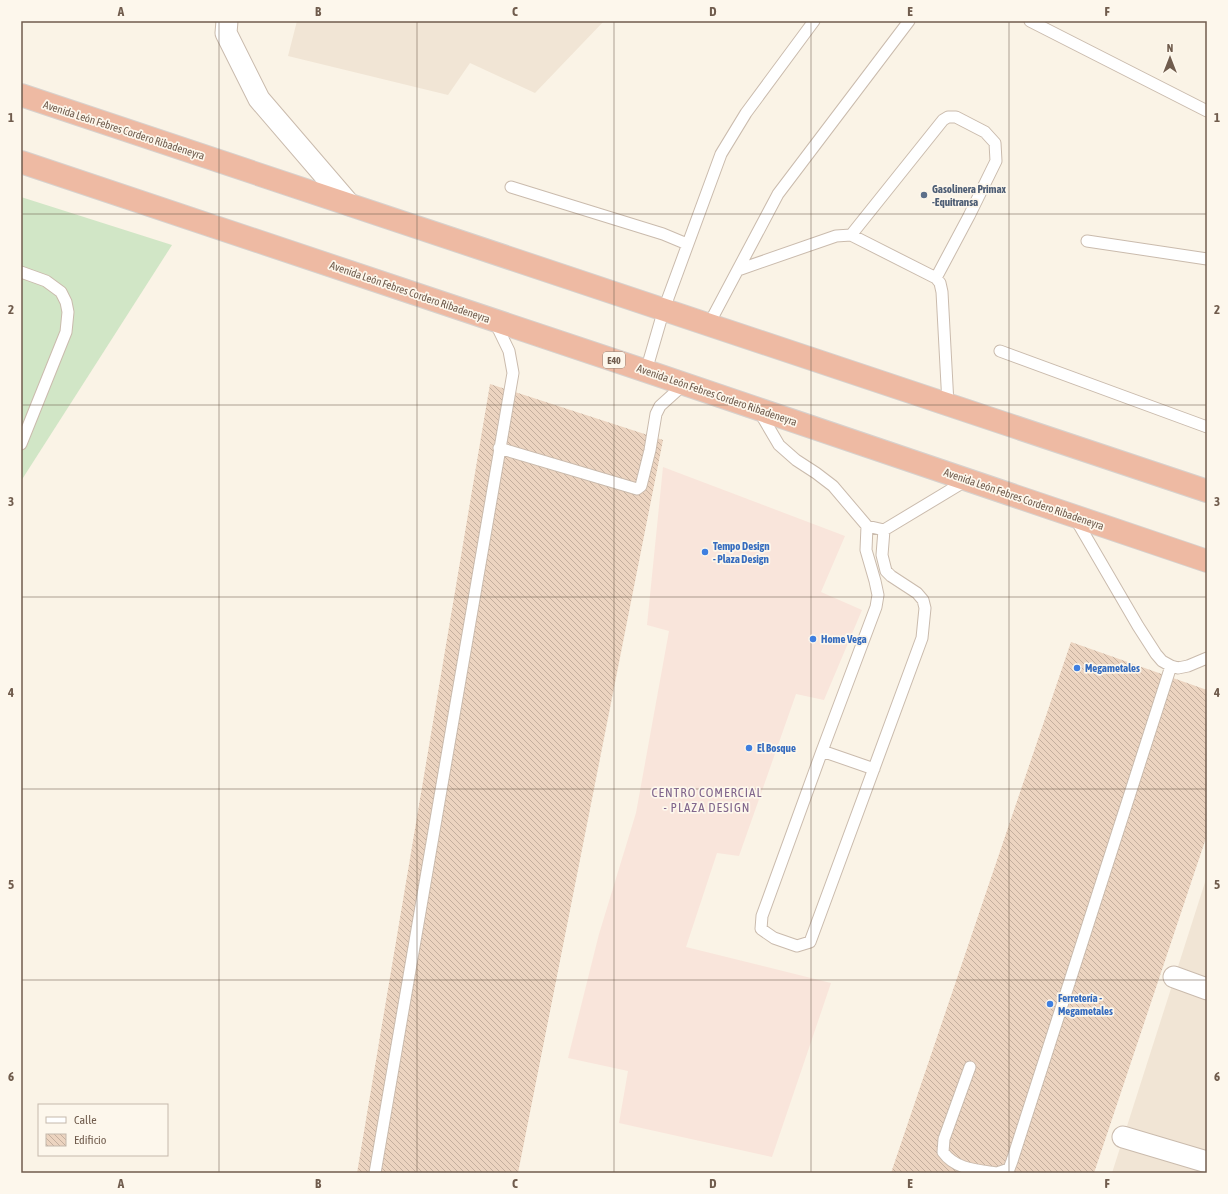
<svg xmlns="http://www.w3.org/2000/svg" width="1228" height="1194" font-family="'Asap Condensed',sans-serif">
	<defs>
		<pattern id="building-back-hatch" width="6" height="6" patternUnits="userSpaceOnUse"><rect width="6" height="6" fill="#ecd4c0"/><path d="M-1 5l2 2M0 0l6 6M5-1l2 2" fill="none" stroke="#c4af9e"/></pattern>
	</defs>
	<rect width="100%" height="100%" fill="#faf3e6"/>
	<path fill="#f1e5d5" d="M297 21H604L535 93 470 63 448 95 288 56Z
		M1207 876V1173H1112Z"/>
	<path fill="#f9e5db" d="M663 467 845 536 821 592 862 610 824 700 796 694 739 856 717 853 686 947 831 983 772 1157 619 1123 628 1071 568 1058 599 934 636 813 669 631 647 625Z"/>
	<path fill="#d1e6c6" d="M21 197 172 245 21 481Z"/>
	<path fill="url(#building-back-hatch)" d="M490 384 663 440 518 1173H357Z
		M1071 642 1207 690V835L1094 1173H891Z"/>
	<g fill="none" stroke-linecap="round" stroke-linejoin="round">
		<defs>
			<path id="lane" d="M1030 21 1207 111
				M511 187 663 234 687 244
				M851 235 943 120 948 117H956L985 132 995 143 996 161 969 216 936 278
				M1087 241 1207 259
				M738 270 836 236 851 235 936 278 940 283 942 292 948 404
				M21 272 46 281 61 292 66 302 68 312 66 332 21 444
				M709 324 778 194 909 21
				M1000 351 1207 427
				M646 371 664 309 721 154 746 113 814 21
				M759 411 779 445 796 460 816 473 833 486 867 526 884 530 967 480
				M499 448 637 489 641 486 650 450 656 414 660 406 681 387 686 384
				M1075 518 1138 626 1156 654 1162 661 1171 666 1178 668 1188 666 1207 658
				M867 526 866 550 875 581 878 595 876 607 822 751 762 916 761 929 774 938 797 946 810 942 922 638 925 608 923 600 917 593 891 576 886 571 882 555 884 530
				M822 751 874 769
				M970 1067 944 1139 943 1152C955 1169 976 1170 996 1173
				M375 1173 513 373 509 351 494 320
				M997 1173 1009 1169 1012 1161 1171 666"/>
			<path id="street" d="M227 21 226 33 259 99 350 205
				M1174 977 1207 989
				M1123 1137 1207 1162"/>
			<path id="highway" d="M21 95 1207 491
				M21 162 646 371 1207 561"/>
		</defs>
		<use href="#lane" stroke="#cabbad" stroke-width="13"/>
		<use href="#street" stroke="#cabbad" stroke-width="23"/>
		<use href="#highway" stroke="#d7d1cd" stroke-width="24"/>
		<use href="#lane" stroke="#fff" stroke-width="11"/>
		<use href="#street" stroke="#fff" stroke-width="21"/>
		<use href="#highway" stroke="#eebaa3" stroke-width="22"/>
	</g>
	<path fill="none" stroke="#705c4d" stroke-width="1" stroke-opacity="0.55" d="M219 21V1173M417 21V1173M614 21V1173M811 21V1173M1009 21V1173M21 214H1207M21 405H1207M21 597H1207M21 789H1207M21 980H1207"/>
	<circle fill="#5c6f8a" stroke="#fdf7ec" stroke-width="1.5" cx="924" cy="195" r="4"/>
	<g fill="#3f7fe0" stroke="#fdf7ec" stroke-width="1.5">
		<circle cx="705" cy="552" r="4"/>
		<circle cx="813" cy="639" r="4"/>
		<circle cx="1077" cy="668" r="4"/>
		<circle cx="749" cy="748" r="4"/>
		<circle cx="1050" cy="1004" r="4"/>
	</g>
	<g text-anchor="middle" dominant-baseline="central" stroke-width="3.5" stroke-linejoin="round" paint-order="stroke">
		<rect fill="#fdf7ec" stroke="#9a8a7d" stroke-width="1" x="603" y="352" width="22" height="16" rx="3"/>
		<g font-size="10" font-weight="bold" fill="#705c4d">
			<text x="614" y="360">E40</text>
		</g>
		<g font-size="11" fill="#705c4d" stroke="#fdf7ec">
			<text transform="translate(124 130) rotate(18)">Avenida León Febres Cordero Ribadeneyra</text>
			<text transform="translate(410 292) rotate(19)">Avenida León Febres Cordero Ribadeneyra</text>
			<text transform="translate(717 395) rotate(19)">Avenida León Febres Cordero Ribadeneyra</text>
			<text transform="translate(1024 499) rotate(19)">Avenida León Febres Cordero Ribadeneyra</text>
		</g>
		<g font-size="11" font-weight="bold" fill="#4e5e75" stroke="#fdf7ec" text-anchor="start">
			<text x="932" y="189">Gasolinera Primax<tspan x="932" dy="13">-Equitransa</tspan></text>
		</g>
		<g font-size="11" font-weight="bold" fill="#366cbe" stroke="#fdf7ec" text-anchor="start">
			<text x="713" y="546">Tempo Design<tspan x="713" dy="13">- Plaza Design</tspan></text>
			<text x="821" y="639">Home Vega</text>
			<text x="1085" y="668">Megametales</text>
			<text x="757" y="748">El Bosque</text>
			<text x="1058" y="998">Ferretería -<tspan x="1058" dy="13">Megametales</tspan></text>
		</g>
		<g font-size="13" letter-spacing="1" fill="#81668c" stroke="#fdf7ec">
			<text x="707" y="792">CENTRO COMERCIAL<tspan x="707" dy="15">- PLAZA DESIGN</tspan></text>
		</g>
	</g>
	<rect width="1228" height="1194" fill="none" stroke="#fdf7ec" stroke-width="44"/>
	<rect x="38" y="1104" width="130" height="52" fill="#fdf7ec" stroke="#c5b9ac"/>
	<rect x="46" y="1117" width="20" height="6" fill="#ffffff" stroke="#c5b9ac"/>
	<text x="74" y="1124" font-size="12" fill="#705c4d">Calle</text>
	<rect x="46" y="1134" width="20" height="12" fill="url(#building-back-hatch)" stroke="#c5b9ac"/>
	<text x="74" y="1144" font-size="12" fill="#705c4d">Edificio</text>
	<g transform="translate(1170 58)" stroke="#fdf7ec" stroke-width="3" paint-order="stroke">
	<path d="M0-3L7 15L0 10L-7 15Z" fill="#705c4d"/>
	<text y="-6" font-size="11" font-weight="bold" text-anchor="middle" fill="#705c4d">N</text>
	</g>
	<rect x="22" y="22" width="1184" height="1150" fill="none" stroke="#705c4d" stroke-width="1.5"/>
	<g font-size="13" text-anchor="middle" font-weight="bold" fill="#705c4d">
		<text x="121" y="16">A</text>
		<text x="318" y="16">B</text>
		<text x="515" y="16">C</text>
		<text x="713" y="16">D</text>
		<text x="910" y="16">E</text>
		<text x="1107" y="16">F</text>
		<text x="11" y="122">1</text>
		<text x="1217" y="122">1</text>
		<text x="11" y="314">2</text>
		<text x="1217" y="314">2</text>
		<text x="11" y="506">3</text>
		<text x="1217" y="506">3</text>
		<text x="11" y="697">4</text>
		<text x="1217" y="697">4</text>
		<text x="11" y="889">5</text>
		<text x="1217" y="889">5</text>
		<text x="11" y="1081">6</text>
		<text x="1217" y="1081">6</text>
		<text x="121" y="1188">A</text>
		<text x="318" y="1188">B</text>
		<text x="515" y="1188">C</text>
		<text x="713" y="1188">D</text>
		<text x="910" y="1188">E</text>
		<text x="1107" y="1188">F</text>
	</g>
</svg>
